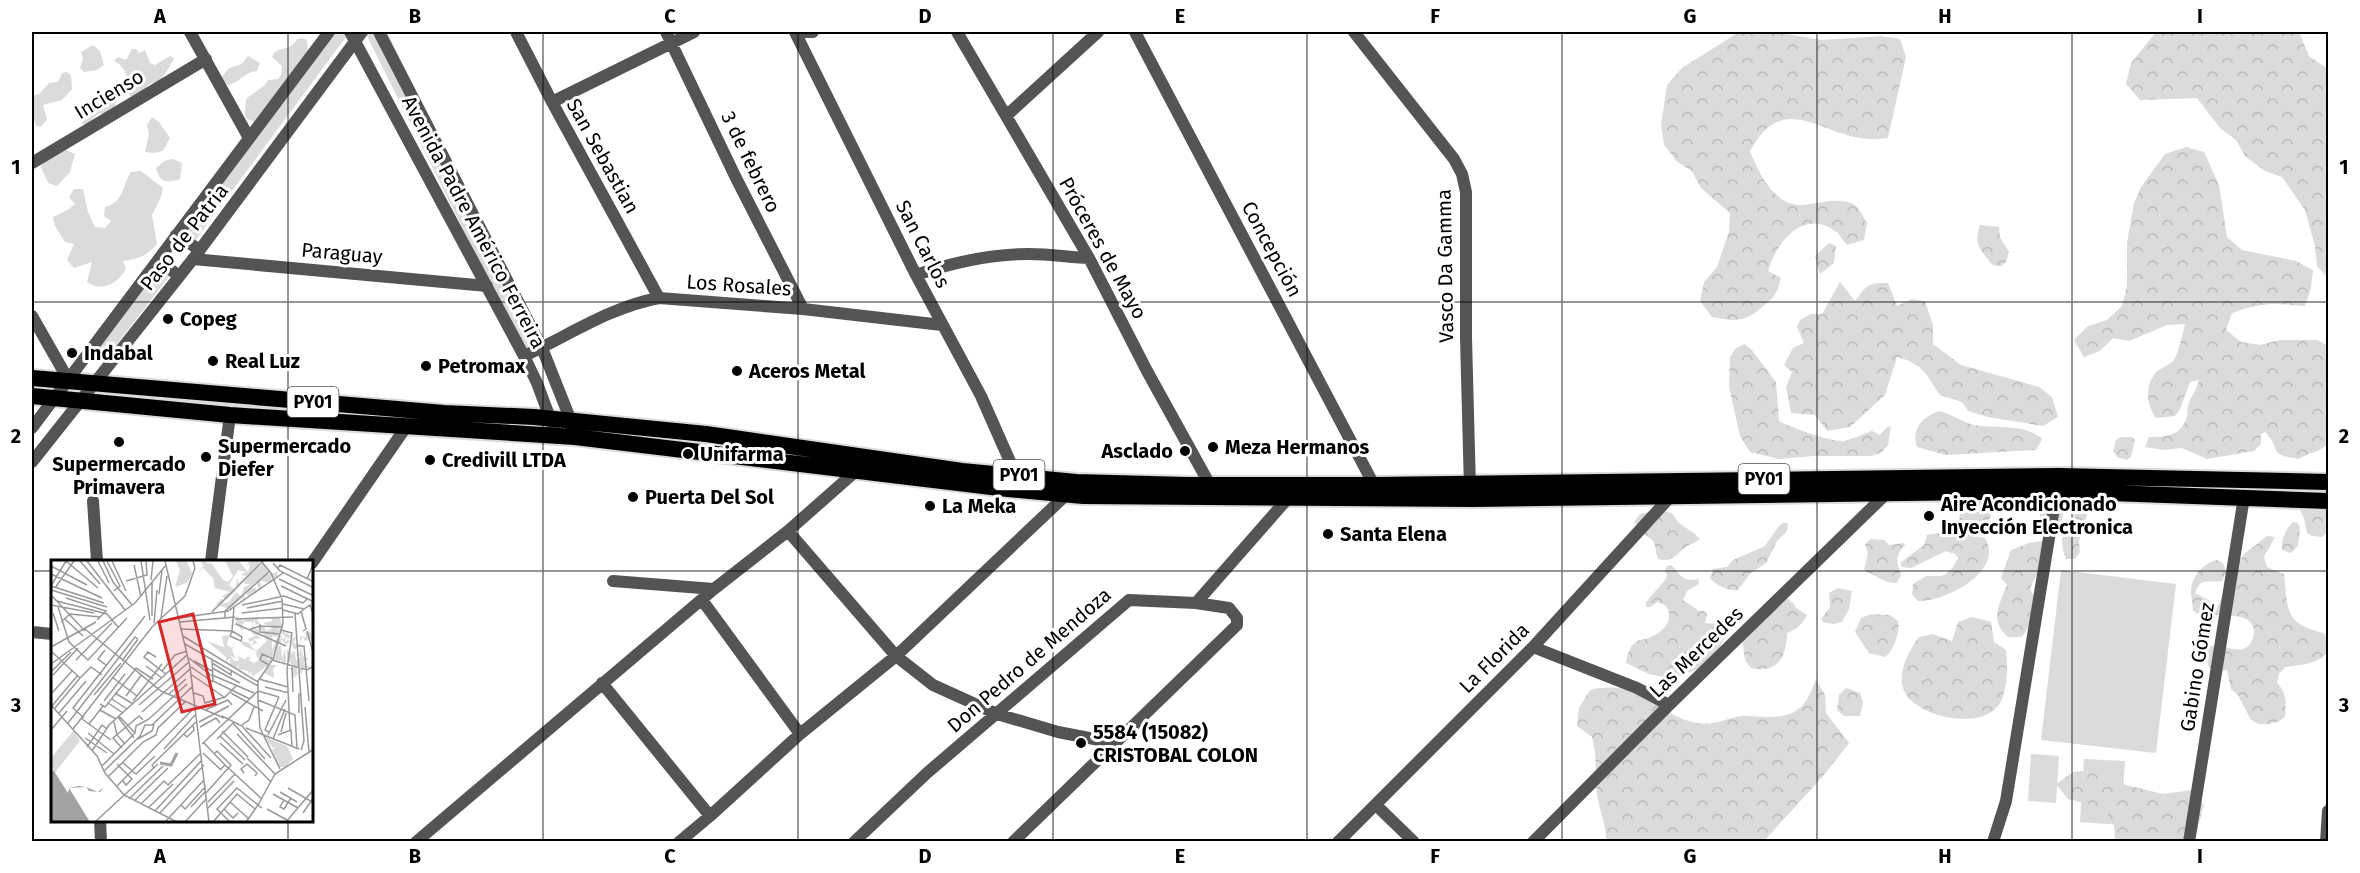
<svg xmlns="http://www.w3.org/2000/svg" width="2360" height="873" font-family="'Fira Sans',sans-serif">
	<defs>
		<pattern id="forest-crowns" width="20" height="18" patternUnits="userSpaceOnUse" patternTransform="scale(1.5)"><rect width="20" height="18" fill="#dbdbdb"/><path d="M2 6a3 3 0 1 1 6 0M12 15a3 3 0 1 1 6 0" fill="none" stroke="#bababa"/></pattern>
	</defs>
	<rect width="100%" height="100%" fill="#fff"/>
	<path fill="#dbdbdb" d="M334 32H347L346 37 192 245 183 236Z
		M365 32H387L536 333 538 343 528 349 520 343Z
		M302 38 307 40 308 54 301 59 294 77 255 122 247 119 245 114 246 99C253 92 264 89 268 80L278 79 281 75 282 66 272 57C277 44 289 54 297 39Z
		M93 45 100 51 104 65 97 70 84 72 80 68 83 59 81 52Z
		M132 49H136L139 53 145 50 150 63 155 65 170 56 174 58C174 60 162 79 160 81 157 83 153 82 150 84 142 88 144 98 130 96 126 87 129 75 122 67 120 64 116 63 114 60L118 57 126 60Z
		M248 56 260 63 257 71C244 72 240 83 228 85L220 79 229 68 242 64Z
		M67 72 71 75 72 89 62 100 43 105 47 119 41 127 36 126 32 114V96L39 94 49 83 58 82 62 73Z
		M109 95 117 99 113 113 98 114 86 125 82 124 83 115 78 108 81 104C94 106 99 102 109 95Z
		M152 117 159 122 170 138 163 151 154 153 145 152 149 134 147 125Z
		M66 150 75 154 70 172 57 186 48 183 41 167 44 158Z
		M173 159 182 163 180 179C167 184 159 182 156 168L164 161Z
		M141 171 163 188 161 197 152 215 157 244C147 256 138 259 123 261L126 269C118 283 101 293 87 282L92 262 74 268 67 260 74 244 65 242 55 226 53 217 69 209 75 204 69 197 74 189H83L88 212 95 227 105 228 111 221 104 216 105 207C124 202 122 186 131 172Z
		M166 256 177 266 107 357 96 350Z
		M2061 570 2176 584 2156 753 2041 740Z
		M2031 754 2059 756 2056 803 2028 801Z
		M2084 759 2125 761 2121 825 2080 822Z"/>
	<path fill="url(#forest-crowns)" d="M1739 32H1775L1822 40 1882 36 1900 39 1906 57 1888 138C1882 138 1876 140 1870 139 1821 137 1784 88 1750 151 1758 172 1774 206 1802 205 1819 204 1843 195 1857 207 1861 211 1864 219 1867 223L1864 240 1847 245C1843 241 1840 234 1835 231 1803 208 1776 243 1768 271L1781 278C1777 295 1774 297 1761 308 1744 323 1734 321 1712 317L1700 301 1704 282 1717 267 1729 232 1730 213 1701 188 1692 171 1676 161 1664 144 1661 125 1667 85 1682 68Z
		M2156 32H2299L2309 56 2328 69V278L2317 266 2315 246 2305 210 2282 177 2265 171 2245 156 2236 140 2220 128 2197 98 2140 100 2126 84 2131 63Z
		M2186 147 2204 152 2219 185 2227 237 2242 250 2296 261 2313 270 2311 288 2305 306C2273 303 2263 302 2232 313L2226 330 2241 342 2260 345 2279 340H2317L2328 346V443C2320 453 2309 452 2299 459 2265 454 2283 450 2265 432L2261 434V444L2254 451 2207 459 2182 448 2163 450 2145 447 2149 437C2166 437 2182 436 2187 416 2188 412 2187 410 2188 406 2190 397 2197 390 2199 380L2190 382 2180 409 2175 416 2156 418C2146 404 2144 383 2158 371 2162 367 2170 365 2174 360 2178 354 2183 333 2185 324L2167 325 2129 341 2113 338 2100 351 2084 357 2074 340 2088 326 2107 320 2122 306 2127 286V243L2134 203 2141 187 2165 154Z
		M1980 225 1999 227 2000 237 2009 252 2006 262 2001 266 1992 265C1982 250 1973 246 1980 225Z
		M1829 243 1836 246 1834 263 1820 274 1815 256Z
		M1840 282 1855 301C1867 285 1867 283 1888 283L1897 306 1912 299 1925 301 1933 325V344L1961 365 2039 387 2052 397 2058 417 2043 426 1988 417 1968 411 1962 402 1940 395C1926 374 1923 364 1897 357L1885 395 1850 427 1827 431 1815 415 1791 413 1786 387 1792 372 1784 365 1793 348 1804 343 1797 327 1800 320 1811 314H1822Z
		M1744 344 1751 349 1776 382 1779 421C1789 427 1834 443 1844 441 1853 439 1863 434 1872 431L1880 435 1886 428 1891 426 1888 445 1881 453 1871 456H1813L1779 459 1750 452 1740 436 1729 387 1730 357 1735 349Z
		M1939 411C1952 414 1962 422 1974 425 1996 429 2025 423 2042 439L2036 450 1946 455 1917 447C1911 429 1922 417 1939 411Z
		M2121 437H2132L2135 440 2131 457 2127 460 2117 457 2113 451 2116 440Z
		M2286 491 2301 493 2328 502V531L2322 537 2312 536 2307 533 2304 518 2300 510 2286 506 2268 508 2259 506 2266 492Z
		M1961 494 1990 498 1994 508 1988 522 1976 532 1966 531 1959 524Z
		M2055 499 2060 500 2064 505 2062 520 2056 523 2059 524C2055 534 2055 547 2050 557 2043 569 2034 576 2030 589 2040 602 2031 625 2022 637H2008C1989 621 1999 605 2007 585L2001 578 2011 550 2029 543 2043 541 2052 524 2043 523C2038 516 2039 509 2045 502Z
		M1658 510 1672 513C1680 529 1690 527 1700 539 1695 544 1690 543 1686 547 1676 554 1672 563 1658 559 1653 545 1659 541 1642 534L1641 529 1634 522 1640 514Z
		M2081 511 2087 514 2079 542 2080 552 2075 559H2066C2058 541 2062 519 2081 511Z
		M2293 522 2298 523 2300 528 2298 546 2291 553 2282 550C2281 539 2286 529 2293 522Z
		M1783 523H1788L1787 531 1777 541 1766 563 1750 574 1738 590C1730 592 1715 585 1710 578L1713 569 1727 567 1733 560 1765 546 1779 526Z
		M1952 531 1985 538C2005 572 1944 602 1918 601L1912 594 1913 584 1926 576H1941L1946 574 1953 567 1958 558 1955 554 1946 551 1911 568 1902 567 1900 563 1924 545 1927 535Z
		M2267 536 2275 537 2264 557 2267 567 2284 574C2288 610 2284 624 2324 633 2341 662 2303 665 2285 667L2279 674 2277 683C2287 693 2286 703 2285 717L2278 722 2268 724H2259L2251 720 2238 695 2231 689 2227 670 2217 672 2209 667 2203 649C2206 648 2208 646 2212 646 2226 644 2247 660 2253 637 2255 632 2254 627 2251 623 2244 614 2225 616 2214 615L2233 571 2244 554Z
		M1871 539 1884 540 1889 545 1904 543 1905 545C1894 556 1897 562 1901 575L1897 583C1886 584 1874 575 1864 570L1868 553 1865 544Z
		M2217 560 2223 563 2226 572 2222 581C2208 583 2200 577 2195 593L2210 601 2208 609 2201 615 2193 611C2193 604 2191 598 2191 592 2191 577 2203 563 2217 560Z
		M1671 565C1682 576 1682 582 1698 579L1699 584 1687 591 1683 600 1699 611H1704L1707 614 1705 623C1717 625 1718 619 1726 634L1720 647 1710 659 1698 669 1673 679 1649 674 1626 663C1627 655 1629 647 1636 642 1640 639 1640 641 1645 639 1660 635 1676 622 1666 606L1658 602 1650 607H1646V602L1666 579 1667 575 1665 571 1667 566Z
		M1838 588 1852 591 1849 609 1842 622 1833 624 1823 622 1821 619 1830 607 1829 593Z
		M1787 598 1794 604 1796 608 1807 615C1802 625 1797 629 1787 633 1787 657 1777 674 1751 668L1745 660 1742 639Z
		M1871 614 1890 615 1898 621C1901 630 1893 652 1885 657L1869 653 1855 632 1861 618Z
		M1972 617 1991 622 1994 642 2006 650C2008 665 2008 697 1996 708 1976 729 1919 717 1905 693 1896 675 1908 651 1919 637L1933 634 1952 641 1958 622Z
		M1816 679 1825 695 1826 713 1849 743 1824 775 1764 841H1606C1607 825 1599 810 1597 794 1594 773 1598 758 1592 737L1577 726 1579 708 1590 690C1643 678 1654 714 1696 723 1713 726 1725 719 1741 716 1748 715 1756 717 1764 717 1796 718 1806 708 1816 679Z
		M1846 688 1860 693 1863 702 1860 716H1844L1837 710 1839 695Z
		M2092 770 2126 785 2163 794 2192 790 2204 805 2194 841H2115L2114 825 2104 808 2068 799 2056 784 2073 772Z"/>
	<g fill="none" stroke-linecap="round" stroke-linejoin="round">
		<defs>
			<path id="trunk" d="M32 378 444 413 534 417 706 434 962 471 1076 482 1187 485H1374L2059 476 2328 482
				M32 396 230 415 575 437 1008 489 1083 496 1473 499 2056 491 2328 501"/>
		</defs>
		<use href="#trunk" stroke="#dbdbdb" stroke-width="20"/>
		<path stroke="#545454" stroke-width="12" d="M190 32 249 138
			M516 32 552 102 659 298
			M666 32 736 178 803 309
			M795 32 916 275 981 396 1016 475
			M795 32H813
			M957 32 1089 258 1147 371 1210 485
			M1135 32 1374 485
			M1354 32 1454 159 1462 174 1466 192V338L1470 489
			M552 102 694 32
			M1006 116 1098 32
			M32 163 206 59
			M193 259 487 286
			M916 275C954 262 990 254 1029 254 1049 254 1069 257 1089 258
			M32 316 69 381
			M524 356C568 336 610 307 659 298L803 309 942 325
			M93 501 97 561
			M788 531 896 656 933 685 997 714 1058 732 1115 743
			M211 561 230 415
			M312 563 406 427
			M613 581 714 589
			M702 600 800 734
			M32 632 52 634
			M1533 647 1637 688 1669 705
			M602 683 710 816
			M1376 805 1414 842
			M100 820 101 842
			M416 842 714 589 788 531 856 471
			M679 842 710 816 800 734 896 656 1066 495
			M854 842 927 773 1129 600 1196 603 1289 497
			M1013 842 1237 625V618L1229 608 1196 603
			M1338 842 1533 647 1671 496
			M1533 842 1669 705 1887 493
			M1993 842 2006 801 2058 483
			M2189 842 2244 497
			M2326 842 2328 811"/>
		<path stroke="#545454" stroke-width="12" d="M350 32 524 356 537 383 553 426
			M379 32 542 348 573 426
			M176 235 200 250
			M158 260 179 276
			M32 428 329 32
			M32 462 193 259 362 32"/>
		<use href="#trunk" stroke="#000" stroke-width="16"/>
	</g>
	<path fill="none" stroke="#000" stroke-width="1.5" stroke-opacity="0.55" d="M288 32V561M543 32V842M798 32V842M1053 32V842M1307 32V842M1562 32V842M1817 32V842M2072 32V842M32 302H2328M32 571H52M312 571H2328M288 820V842"/>
	<g fill="#000" stroke="#fff" stroke-width="2">
		<circle cx="168" cy="319" r="6"/>
		<circle cx="72" cy="353" r="6"/>
		<circle cx="213" cy="361" r="6"/>
		<circle cx="426" cy="366" r="6"/>
		<circle cx="737" cy="371" r="6"/>
		<circle cx="119" cy="442" r="6"/>
		<circle cx="1213" cy="447" r="6"/>
		<circle cx="1185" cy="451" r="6"/>
		<circle cx="688" cy="454" r="6"/>
		<circle cx="206" cy="457" r="6"/>
		<circle cx="430" cy="460" r="6"/>
		<circle cx="633" cy="497" r="6"/>
		<circle cx="930" cy="506" r="6"/>
		<circle cx="1929" cy="516" r="6"/>
		<circle cx="1328" cy="534" r="6"/>
		<circle cx="1081" cy="743" r="6"/>
	</g>
	<g text-anchor="middle" dominant-baseline="central" stroke-width="6" stroke-linejoin="round" paint-order="stroke">
		<g fill="#fff" stroke="#4c4c4c" stroke-width="1.5">
			<rect x="287.5" y="387" width="51" height="30" rx="4.5"/>
			<rect x="993.5" y="460" width="51" height="30" rx="4.5"/>
			<rect x="1738.5" y="464" width="51" height="30" rx="4.5"/>
		</g>
		<g font-size="18" font-weight="bold" fill="#000">
			<text x="313" y="402">PY01</text>
			<text x="1019" y="475">PY01</text>
			<text x="1764" y="479">PY01</text>
		</g>
		<g font-size="20" fill="#000" stroke="#fff">
			<text transform="translate(109 94) rotate(-31)">Incienso</text>
			<text transform="translate(603 156) rotate(61)">San Sebastian</text>
			<text transform="translate(751 162) rotate(64)">3 de febrero</text>
			<text transform="translate(474 222) rotate(62)">Avenida Padre Américo Ferreira</text>
			<text transform="translate(184 237) rotate(-52)">Paso de Patria</text>
			<text transform="translate(923 244) rotate(63)">San Carlos</text>
			<text transform="translate(1103 248) rotate(61)">Próceres de Mayo</text>
			<text transform="translate(1272 249) rotate(62)">Concepción</text>
			<text transform="translate(342 253) rotate(5)">Paraguay</text>
			<text transform="translate(1445 266) rotate(-91)">Vasco Da Gamma</text>
			<text transform="translate(739 285) rotate(4)">Los Rosales</text>
			<text transform="translate(1696 652) rotate(-44)">Las Mercedes</text>
			<text transform="translate(1494 658) rotate(-45)">La Florida</text>
			<text transform="translate(1029 660) rotate(-41)">Don Pedro de Mendoza</text>
			<text transform="translate(2197 667) rotate(-81)">Gabino Gómez</text>
		</g>
		<g font-size="20" font-weight="bold" fill="#000" stroke="#fff" text-anchor="start">
			<text x="180" y="319">Copeg</text>
			<text x="84" y="353">Indabal</text>
			<text x="225" y="361">Real Luz</text>
			<text x="438" y="366">Petromax</text>
			<text x="749" y="371">Aceros Metal</text>
			<text x="218" y="446">Supermercado<tspan x="218" dy="23">Diefer</tspan></text>
			<text x="1225" y="447">Meza Hermanos</text>
			<text x="1173" y="451" text-anchor="end">Asclado</text>
			<text x="700" y="454">Unifarma</text>
			<text x="442" y="460">Credivill LTDA</text>
			<text x="119" y="464" text-anchor="middle">Supermercado<tspan x="119" dy="23">Primavera</tspan></text>
			<text x="645" y="497">Puerta Del Sol</text>
			<text x="1941" y="504">Aire Acondicionado<tspan x="1941" dy="23">Inyección Electronica</tspan></text>
			<text x="942" y="506">La Meka</text>
			<text x="1340" y="534">Santa Elena</text>
			<text x="1093" y="732">5584 (15082)<tspan x="1093" dy="23">CRISTOBAL COLON</tspan></text>
		</g>
	</g>
	<g transform="translate(51 560)">
		<rect width="262" height="262" fill="#fff"/>
		<path d="M125 1H136L141 14 136 23 124 27 129 10ZM150 1 161 4 172 20 177 22 182 16 174 1H188L197 12 199 4 194 6 199 1H208V8L211 3 218 11 213 15 226 12 227 19 221 16 220 23 209 21 211 28 208 30 205 22 198 28H205V32L197 36 194 32 193 41 191 38 179 49 166 45 159 52 170 39 174 40 171 44 178 42 185 32 190 36 193 27 200 24H195L192 22 185 30 186 17 188 24 191 20 196 22 190 17 194 18 195 15 192 16 190 15 195 12 187 10 178 25 185 31 175 40 171 36 179 32 164 28 162 18 152 8 147 13 152 6ZM186 56 192 61 194 59 209 57 206 60 209 64 204 65V60L201 65 206 69 213 66 215 71 221 68 212 63 221 61 220 57 229 58 232 68 227 69 241 76 237 79 229 72 225 75 231 76V78L221 76V90L226 78 232 79 234 76V81L240 80 242 83 241 78 245 77 243 83 248 85 249 76 255 77 254 73 259 71 262 79 254 81 252 77 249 81 252 96 258 99 252 102 259 108H252L251 115 245 108 247 114 243 118 241 110 235 108H243L239 102 236 103V89L239 93 244 91 245 101 250 96 245 95 248 91 249 95 250 85 243 90 239 81 235 85 231 80 227 86H230L231 99 234 88 235 101 232 106 231 101 223 100V89L221 98 217 96 216 100 221 99 218 105H226L222 109 223 118 213 113 217 105 201 117 200 111 198 115 197 111 187 109 188 103 186 108 179 104V98L175 102V97L156 81 173 87 171 76 178 75 176 85 181 88 186 78 181 90 185 99 179 95 183 101H188L187 96 195 100V97H200L198 100 203 103 208 100 204 93 207 92 191 85V81L199 83 200 86 205 91 216 81 210 69H207L210 75 206 76 211 78 203 79 206 83 201 85 203 80 199 82 197 79 205 75 201 74V62H194L190 66 193 70H190L188 64 183 66 186 59 183 57ZM23 170 29 181 2 215 0 198ZM212 176 236 186 242 199 235 207H228L221 190 228 185 222 188Z" fill="#dbdbdb"/>
		<path d="M3 211 17 233 18 228 28 226 35 227 47 232 53 227H66H53L49 232 38 231 35 227 18 228 39 262H1L0 212Z" fill="#a2a2a2"/>
		<path fill="none" stroke="#a2a2a2" stroke-width="3" d="M109 203 120 205 126 193"/>
		<path fill="none" stroke="#999" stroke-width="1.5" d="M15 1 47 28M29 1 49 24M36 1 74 50M47 1 58 23M52 1 62 22 81 45M56 1 69 26 63 31M61 1 75 31M90 1 99 60M114 1 139 107 158 262M210 1 220 13 231 39 232 63 222 99 207 121V140L244 155 246 189M222 3 229 11 263 28M83 5 90 37M0 6 36 25M226 9 229 5 263 22M0 14 51 38M228 19 263 36M256 19 263 2M100 20 102 1M75 21 96 15 95 1M101 22V56M0 26 53 43M0 26 15 1M230 26 263 42M4 28 23 1M0 30 56 47M108 34 111 10M0 35 34 71M15 38 55 51 46 60M6 41 56 54 67 67M232 44 253 49 259 45 263 57M0 45 43 53M191 45 233 36 252 43 256 39M7 47 18 82 37 100 76 58M196 48 232 41M232 50 247 54 253 49M250 51 255 69 252 71M161 52 212 1M2 53 8 71M191 53 232 48M244 53 253 181 250 190M110 58 116 16M128 58 177 51 232 13M174 58V51L219 11M14 59 32 76M184 59 242 57M10 62 19 54 49 57M129 62 184 57M103 63 106 30M185 64 235 86M209 64V72L228 74M34 69 110 131 173 158M129 69 181 71 183 47M197 70 209 66 231 67M230 70 241 73 236 110 239 170M181 71 179 76 190 81 191 77 181 71M256 71 261 89M132 76 207 122M134 84 207 126M247 86H253L258 141M0 87 45 62M54 90 47 99 55 105M0 91 29 118 40 107 51 115M105 97 97 92 93 97 115 114M138 98 161 116M161 99 162 121 199 139M25 100 61 63M221 100 256 110 263 106M71 101 87 79M143 101 161 111M161 103 180 115V110M0 104 84 43 115 5M218 105 209 100 211 94 222 99M95 106 111 118M241 106 242 132M140 107 162 122M161 108 189 123M83 111 85 108 102 119M111 111 124 95 136 91M0 112 20 92M2 115 27 88M141 115 173 137M161 115 203 133M61 117 86 136M208 119 237 127M214 127 238 133M207 131 228 137M64 133 82 144M143 133 152 136 154 143 174 137 185 126M180 133 212 151M0 134 21 111M118 134 135 119M43 135 70 103M75 136 91 114M61 139 76 149M207 140 209 168 229 209M53 141 74 114M82 141 111 104M57 143 72 153M49 144 54 147 83 111M0 145 46 196 54 213 73 235 126 262M88 145 138 102M1 146 27 115M254 147 258 192M4 148 29 118M49 150 65 159M154 150 177 140 181 145M91 152 139 109M8 153 35 121M248 153V133M68 156 84 173M171 156 191 166 220 198M67 157 83 178M33 158 22 148 94 56M31 159 60 180M63 162 66 175 73 183M148 162 178 146M17 163 84 77 87 79M38 164 52 146M191 165 198 160 203 147M149 167 165 158 169 163M195 168 248 189M22 169 101 67 134 36 144 8 142 1M0 170 16 151M171 171 197 197M218 172 214 170 228 137M230 172 235 153M37 173 63 194M133 174 136 177 143 170 142 165M186 174 224 214M217 175 235 140M227 175 240 170 241 187M169 176 194 200M34 178 56 193M87 179 101 171 103 164M166 179 182 163 214 199M222 179 234 149M153 183 174 205M169 183 192 204M151 184 207 131M36 187 51 165 56 169M71 188 62 178 88 156 92 160M113 189 144 155M41 191 58 165 136 95M152 193 170 210M196 198 220 222M71 202 85 214 104 196M66 204 81 219 75 225 72 221M51 206 84 173 85 166 98 159 136 124M103 208 101 205 145 162M169 210 174 205 211 239M53 211 89 176 94 165H101L142 126M193 213 190 209 196 204 206 213 204 216M57 217 92 182 105 175 107 168 134 142M66 226 145 146M237 228 263 243M229 232 246 242M155 233 180 205 166 191 163 194M222 234 247 248M78 239 112 206M233 240 229 247 233 249 240 238M83 241 117 208M157 242 184 214M179 242 198 259M90 244 113 221 117 225 150 193M130 245 134 249 155 226M98 247 122 224M140 247 154 232M157 248 183 221M211 248 207 245 224 214 263 189M173 249 182 258 187 253M216 249 236 260M104 251 151 200M109 253 153 205M252 253 263 237M45 261 107 204M114 262 153 220M134 262 156 238M162 262 186 234 204 249M179 262 166 249 186 228 207 245 195 262M235 262 263 229"/>
		<path fill="#d62828" fill-opacity="0.15" stroke="#d62828" stroke-width="3" d="M142 54 164 144 131 152 108 62Z"/>
		<rect width="262" height="262" fill="none" stroke="#000" stroke-width="3"/>
	</g>
	<rect width="2360" height="873" fill="none" stroke="#ffffff" stroke-width="66"/>
	<rect x="33" y="33" width="2294" height="807" fill="none" stroke="#000" stroke-width="2"/>
	<g font-size="20" text-anchor="middle" font-weight="bold" fill="#000">
		<text x="160" y="23">A</text>
		<text x="415" y="23">B</text>
		<text x="670" y="23">C</text>
		<text x="925" y="23">D</text>
		<text x="1180" y="23">E</text>
		<text x="1435" y="23">F</text>
		<text x="1690" y="23">G</text>
		<text x="1945" y="23">H</text>
		<text x="2200" y="23">I</text>
		<text x="16" y="174">1</text>
		<text x="2344" y="174">1</text>
		<text x="16" y="443">2</text>
		<text x="2344" y="443">2</text>
		<text x="16" y="712">3</text>
		<text x="2344" y="712">3</text>
		<text x="160" y="863">A</text>
		<text x="415" y="863">B</text>
		<text x="670" y="863">C</text>
		<text x="925" y="863">D</text>
		<text x="1180" y="863">E</text>
		<text x="1435" y="863">F</text>
		<text x="1690" y="863">G</text>
		<text x="1945" y="863">H</text>
		<text x="2200" y="863">I</text>
	</g>
</svg>
